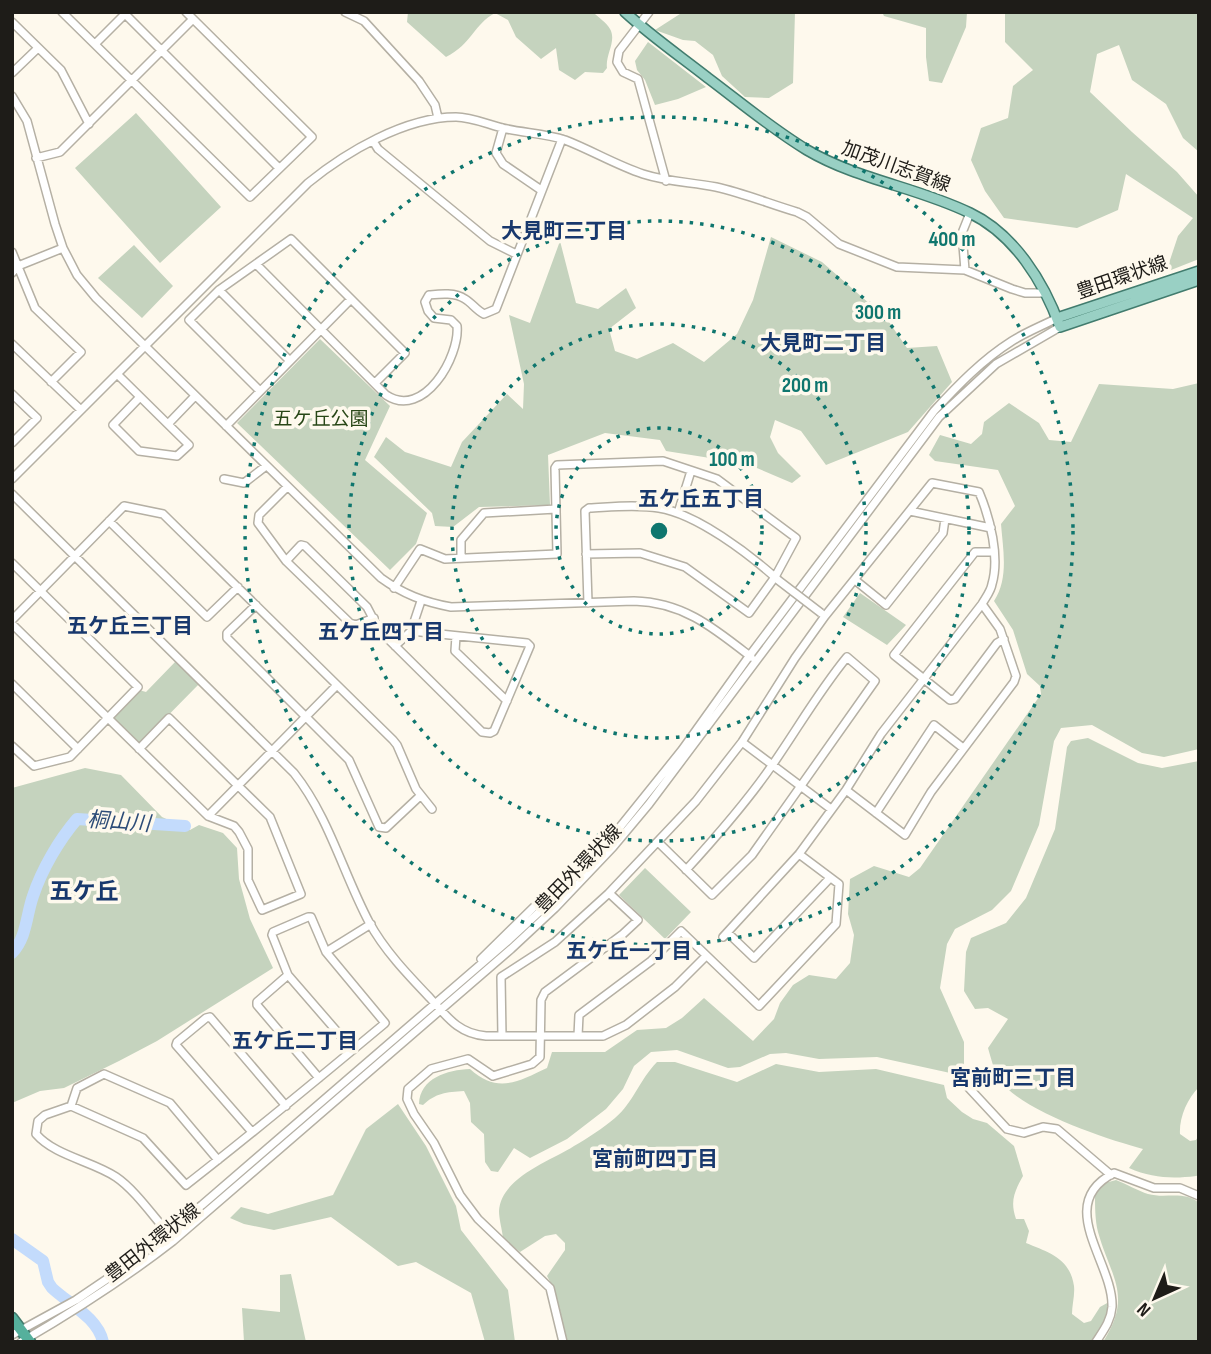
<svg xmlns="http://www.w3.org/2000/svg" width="1211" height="1354" font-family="'Sofia Sans Condensed','Noto Sans JP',sans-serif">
	<rect width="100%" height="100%" fill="#fef9ed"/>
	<path fill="#c5d3be" d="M408 12H593C598 17 607 23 610 29 617 41 605 55 607 68L603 73 585 72 575 80 559 70 556 48 541 59 516 37 508 20 495 13C474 24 472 44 446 57L407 22Z
		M683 12H795L793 83 769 98 745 97 722 76 713 55 695 41 683 40 655 30Z
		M882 12H967L966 27 942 83 929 81 926 57V28L884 16Z
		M1005 12H1199V152L1183 138 1166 104 1132 80 1119 45 1097 54 1090 92 1132 132 1177 172 1199 197V259L1166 272 1178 236 1193 218 1126 174 1118 210 1077 228 1004 218 985 191 971 160 981 128 1008 118 1013 86 1033 70 1005 42Z
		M648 42 706 87 678 99 655 105 645 80 637 70 635 61Z
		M136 113 221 207 160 263 75 168Z
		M771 237 822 262 887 319 907 348 937 346 952 382 908 432 826 465 801 431 775 420 770 437 778 453 801 476 792 483 724 454 710 458 666 451 660 440 605 433 548 455 550 505 479 507 453 527 435 526 432 513 374 457 386 437 405 452 451 467 462 442 507 394 523 409 524 384 509 315 530 323 560 241 576 303 598 309 626 288 636 308 609 329 615 351 637 359 673 343 704 362 737 334 753 300Z
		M134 245 173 286 142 318 98 278Z
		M320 339 390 406 365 460 427 513 416 544 390 570 237 423Z
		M1199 383V749L1164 757 1142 753 1092 725 1061 728 1054 741 1039 825 1011 891 992 910 955 929 947 944 940 988 964 1042V1076L877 1057 819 1059 786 1053 770 1054 740 1067 728 1068 677 1050 651 1052 634 1066 623 1089 606 1109 567 1139 530 1158 514 1148 498 1172 491 1171 485 1162 484 1134 471 1122 470 1103 464 1091C446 1092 436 1093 423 1105L419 1104C420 1078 447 1070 470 1069 498 1094 517 1082 547 1068L552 1052H605L637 1030 666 1028 682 1018 704 998 753 1041 774 1019 780 1003 793 985 809 975 836 979 850 963 854 935 848 914 850 879 874 866 909 877 920 868 1041 694 1040 686 1027 674 1013 630 994 601C1009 578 1003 550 1001 524L1015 506 998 470 935 461 929 455 940 435 971 444 982 434 984 422 1009 403 1039 423 1049 440 1071 442 1099 384 1173 389Z
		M860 593 906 625 887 645 843 617Z
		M176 661 199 684 139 745 112 718 139 690 146 692Z
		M1088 738 1138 763 1162 768 1199 761V1087C1187 1099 1179 1118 1180 1134L1190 1141 1196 1140 1199 1135V1175L1196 1176C1172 1179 1152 1178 1129 1168L1143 1149C1106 1139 1020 1111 999 1079 994 1071 991 1058 988 1048L1008 1019 988 1008 975 1009 964 991 966 952 971 938 1006 923 1026 898 1055 829 1067 747 1071 741Z
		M85 768 121 775 162 817 190 830 199 825 223 833 237 848 239 879 250 919 273 968 157 1041 119 1061 64 1088 40 1091 12 1103V788Z
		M645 868 691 912 665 939 619 895Z
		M657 1062H675L737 1082 776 1064 819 1072 876 1069 944 1085 947 1098 962 1112 973 1119 987 1123 1014 1146 1023 1176C1014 1192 1010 1201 1016 1219H1024L1029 1231 1026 1243C1048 1252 1070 1258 1074 1286 1075 1295 1072 1305 1072 1314L1084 1323 1091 1321 1100 1307 1109 1302 1105 1320 1091 1342H992L990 1340 983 1342H566C562 1319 559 1296 547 1276L565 1250V1243L556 1234 545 1236 520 1252 503 1238C502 1229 499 1219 499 1211 501 1177 551 1161 574 1146 588 1138 603 1128 615 1118 633 1103 640 1079 657 1062Z
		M398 1104 426 1146 456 1206 461 1230 508 1290 515 1342H485L471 1293 416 1262 398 1266 331 1217 274 1230 244 1224 230 1218 241 1207 268 1214 333 1195 366 1129Z
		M1116 1180C1127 1184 1138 1191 1148 1194 1166 1199 1184 1190 1199 1203V1342H1103C1133 1295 1111 1278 1098 1232 1095 1220 1095 1206 1095 1194L1105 1183Z
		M291 1274 306 1342H244L242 1308 280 1312V1275Z"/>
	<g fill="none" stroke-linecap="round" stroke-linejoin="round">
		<path stroke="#c3dbfc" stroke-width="12" d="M12 953C27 937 26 916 33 896 42 869 59 840 77 819L185 826
			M12 1239 43 1261 48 1282 52 1288C69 1304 98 1318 103 1342"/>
		<defs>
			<path id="minor" d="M62 12 250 197 312 137 186 12
				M345 12 364 21 419 81 435 105 438 118
				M649 12 619 51 617 62 623 72 638 79 666 181
				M125 14 279 168
				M12 22 61 70 89 124
				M95 44 126 13
				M12 73 38 48
				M12 96 27 121 55 224 63 248 77 275 96 298 145 346 381 578C403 594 424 602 451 607L634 601C683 602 714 628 751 657
				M503 128 496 153 503 164 541 190
				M373 141 378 149 490 241 516 254
				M36 158 60 152 193 19
				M12 252 35 308 81 352 51 382
				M256 264 386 395C424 420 460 356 457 326L451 320 434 318 428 311 425 302 429 295C439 294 455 292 465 299 472 303 476 310 484 314L496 309 562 139
				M965 270 962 233 970 213
				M12 273 18 266 63 248
				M219 290 290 361
				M12 344 81 410
				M117 374 189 445 177 456 139 451 113 425 140 397
				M260 391 189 320 219 290 291 239 405 353 375 383
				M12 394 37 418 12 443
				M168 424 195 396
				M226 426 351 299
				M12 479 308 183C346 152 405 117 456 117 473 117 491 126 507 129 526 133 547 134 565 140 591 150 616 165 643 174 668 182 690 182 716 187 743 193 770 204 797 212L807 217 839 244 897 267 965 270 1012 289 1025 293H1044
				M224 479 244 483 266 466
				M287 487 259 515 258 523 286 561 350 623 356 625 374 618
				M12 494 294 773C329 817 343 873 369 922 384 950 408 975 430 998 447 1017 459 1034 486 1036H603L626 1025 675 987 706 956
				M910 511 991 528
				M678 513 691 471
				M109 521 207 617 238 587
				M993 552H975L894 655 950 700 955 699 997 643 1004 639
				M461 558V540L484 513 556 509
				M286 561 301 545 305 546 367 607 379 630 482 732 490 733 494 731 530 646 527 643 411 631
				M12 563 138 687 70 757 34 766 12 746
				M855 580 886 605 943 533 945 519
				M394 588 420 549 445 559 557 554 555 468 557 465 663 461 717 479 796 538 775 577 749 613 685 567 640 553 586 554
				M588 603 585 511 589 508C611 507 636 504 659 508 697 514 749 554 777 579
				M256 605 227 633V638L349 760 379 827 386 828 420 796
				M12 620 124 506 163 514 393 740 397 745 416 789 432 809
				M12 624 208 816 234 826 239 832 248 849V880L262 910 301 894 270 817 169 718 139 749
				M456 636 455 651 507 701
				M395 646 411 631 421 601
				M12 684 78 749
				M742 742 831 809
				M846 790 905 835 931 792 1014 682 1016 676 1000 629 982 604
				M876 813 934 725 963 748
				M208 816 337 685
				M658 842 712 895 752 855 875 681 847 657C819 691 798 728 773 764 747 802 717 836 686 870
				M728 933 754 958 830 878
				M326 952 371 924
				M481 959 539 902 549 894 558 892
				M288 975 257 1002V1005L319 1078
				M502 1036 501 977 555 942 609 893 696 801 742 742 795 658 825 616 932 483 979 492C990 518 1000 557 992 584 991 591 986 597 982 604L881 734 846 790 799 854 723 937
				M578 1036 579 1015 651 961 681 931 759 1006 836 924 839 884 799 854
				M969 1088 1007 1129 1024 1133 1043 1127 1057 1129 1111 1175
				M71 1106 77 1088 104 1074 170 1103 218 1160
				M252 1132 176 1045 177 1042 206 1018 210 1017 286 1106
				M168 1233C153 1216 134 1189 116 1177 92 1161 55 1156 36 1134L38 1121 45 1115 71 1106 143 1138 186 1185C253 1133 318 1079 384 1024L385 1023 326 952 311 917H308L273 932 272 935 288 975 353 1050
				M12 1335 76 1300 107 1279 202 1205 509 940 549 903 608 842 682 750 750 655 934 411C958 385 982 360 1012 341 1026 332 1042 326 1057 318
				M21 1342C76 1310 123 1280 173 1241L511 949 555 908 613 847 649 804 939 417 996 364 1060 327
				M563 1342 550 1288 478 1219 460 1195 434 1143 414 1114 407 1099 408 1089 431 1069 468 1059 493 1076 532 1064 540 1057 541 1000 545 992 623 934 638 920 609 893
				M1096 1342C1103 1331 1111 1321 1112 1307 1114 1263 1053 1204 1114 1173L1154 1188H1180L1199 1196"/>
			<path id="major" d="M625 12C651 36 680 56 708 78 740 102 772 129 807 150 858 180 917 187 970 213 1014 234 1044 282 1060 327L1199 280
				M1057 318 1199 271"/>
			<path id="highway" d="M12 1318 30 1342"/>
		</defs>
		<use href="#minor" stroke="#b5b0a4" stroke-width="10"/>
		<use href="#major" stroke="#427c6e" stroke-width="12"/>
		<use href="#highway" stroke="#427c6e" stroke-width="13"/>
		<use href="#minor" stroke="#fff" stroke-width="7"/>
		<use href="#major" stroke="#99d0c4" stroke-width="9"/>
		<use href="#highway" stroke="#55b09c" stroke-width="10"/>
		<defs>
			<path id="minor-bridge" d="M778 580 821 613"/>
		</defs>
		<use href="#minor-bridge" stroke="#b5b0a4" stroke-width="10" stroke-linecap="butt"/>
		<use href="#minor-bridge" stroke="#fff" stroke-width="7"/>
	</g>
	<g fill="none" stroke="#0f766e" stroke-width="3.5" stroke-dasharray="3.5 7">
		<circle cx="659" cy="531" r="103"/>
		<circle cx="659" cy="531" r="207"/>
		<circle cx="659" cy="531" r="310"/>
		<circle cx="659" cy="531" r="414"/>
	</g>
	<g text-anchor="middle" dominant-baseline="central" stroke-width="7" stroke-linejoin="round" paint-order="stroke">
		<g font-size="19" fill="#1e1c18" stroke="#fef9ed">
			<text transform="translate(896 167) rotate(20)">加茂川志賀線</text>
			<text transform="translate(1122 278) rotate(-19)">豊田環状線</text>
			<text transform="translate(579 869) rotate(-46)">豊田外環状線</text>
			<text transform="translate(153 1243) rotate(-38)">豊田外環状線</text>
		</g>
		<g font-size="19" fill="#284717" stroke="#fef9ed">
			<text x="321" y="419">五ケ丘公園</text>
		</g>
		<g font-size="21" font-weight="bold" fill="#18386d" stroke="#fef9ed">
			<text x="564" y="231">大見町三丁目</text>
			<text x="823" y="343">大見町二丁目</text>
			<text x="701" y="499">五ケ丘五丁目</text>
			<text x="130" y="626">五ケ丘三丁目</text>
			<text x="381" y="632">五ケ丘四丁目</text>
			<text x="629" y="951">五ケ丘一丁目</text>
			<text x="295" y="1041">五ケ丘二丁目</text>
			<text x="1013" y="1078">宮前町三丁目</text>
			<text x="655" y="1159">宮前町四丁目</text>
		</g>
		<g font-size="21" font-style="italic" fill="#2d4c78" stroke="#fef9ed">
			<text transform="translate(119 822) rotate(4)">桐山川</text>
		</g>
		<g font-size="23" font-weight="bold" fill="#18386d" stroke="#fef9ed">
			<text x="84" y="892">五ケ丘</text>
		</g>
	</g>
	<circle cx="659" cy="531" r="10" fill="#0f766e" stroke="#fef9ed" stroke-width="3.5"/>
	<g font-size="21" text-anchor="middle" font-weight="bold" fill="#0f766e" stroke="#fef9ed" stroke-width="7" stroke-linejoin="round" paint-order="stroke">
		<text x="952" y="246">400 m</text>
		<text x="878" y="319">300 m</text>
		<text x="805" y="392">200 m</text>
		<text x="732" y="466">100 m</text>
	</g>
	<rect width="1211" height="1354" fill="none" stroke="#1e1c18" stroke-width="28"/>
	<g transform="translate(1155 1298) rotate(224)" stroke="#fef9ed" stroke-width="5" paint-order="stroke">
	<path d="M0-5L12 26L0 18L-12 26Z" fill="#1e1c18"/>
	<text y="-10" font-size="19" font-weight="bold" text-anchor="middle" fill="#1e1c18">N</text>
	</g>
</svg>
